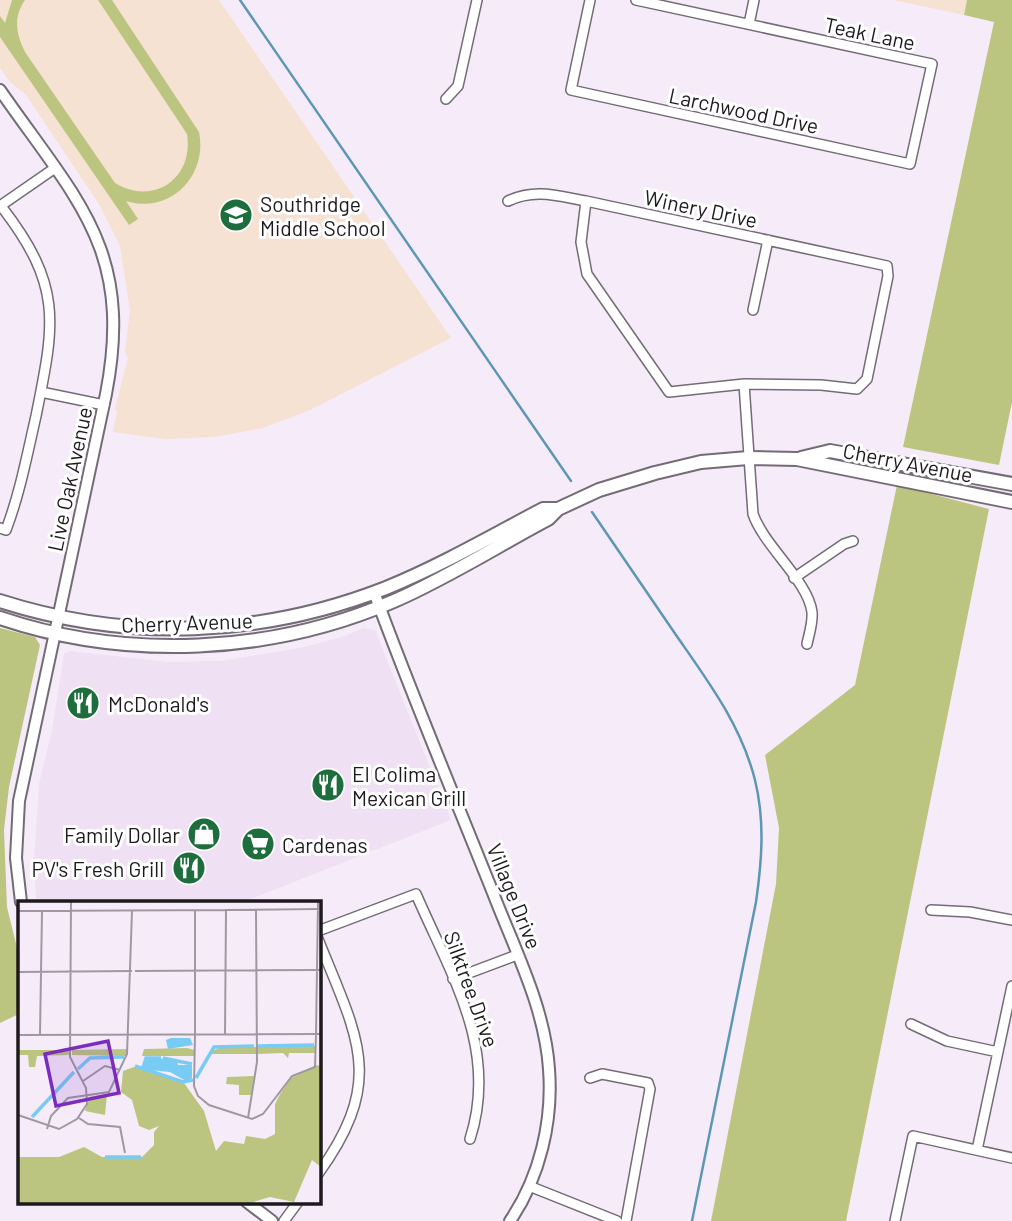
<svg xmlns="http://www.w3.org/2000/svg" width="1012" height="1221" font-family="Barlow,sans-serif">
	<rect width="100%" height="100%" fill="#f6ecf9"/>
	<path fill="#efe0f3" d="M363 628 375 630 451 820 243 902H36L34 859 39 784 52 730 64 654 70 651 168 662 220 661 300 648 342 637Z"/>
	<path fill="#f6e2d3" d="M0 0H219L451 338 308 411 263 428 215 437 165 439 113 432 117 412 115 408 128 358 125 352 130 310 120 246 99 204 26 95 10 82 0 68Z
		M893 0H967L964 15Z"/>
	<path fill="#bbc57f" d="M12 0H25C13 17 16 34 25 52L115 183C153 206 194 179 187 134L98 0H112L199 132C208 175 171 215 126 201L138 219 129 225 0 37V16L5 23Z
		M967 0H1012V402L999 465 903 447 994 22 964 15Z
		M897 485 989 509 846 1221H711L776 884 779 828 765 755 855 685Z
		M0 628 35 637 40 645 9 787 4 830 7 907 19 956V1014L0 1023Z"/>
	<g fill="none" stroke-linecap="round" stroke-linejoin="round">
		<path stroke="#5d97b4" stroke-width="2.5" d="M240 0 571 481
			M592 512C620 553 648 594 676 635 708 681 741 725 755 780 765 821 762 860 756 902L692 1221"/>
		<defs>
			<path id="minor" d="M590 0 571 90 910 164 932 64 636 0
				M749 24 754 0
				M446 99 458 86 477 0
				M508 201C535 188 558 196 586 201L887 266 888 276 867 379 857 389 821 385 744 384 669 392 587 274 581 242 586 201
				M0 206 55 168
				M753 310 768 240
				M744 384 753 514C764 546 808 581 812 612 813 623 809 634 807 644
				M41 392 104 405
				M0 528 6 530C20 493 27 455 36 416 55 322 63 286 1 206
				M794 578 844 544 853 541
				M931 910 970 912 1012 920
				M318 931 416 894C451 975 499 1049 470 1139
				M318 939C357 1037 387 1079 318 1174
				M453 979 517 955
				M911 1024 947 1041 998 1052
				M590 1078 602 1074 648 1083 650 1089 626 1221
				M977 1150 1012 986
				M529 1186 617 1221
				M284 1221 298 1202
				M895 1221 913 1136 1012 1158"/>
			<path id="tertiary" d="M0 90C77 201 134 249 106 394L19 801 16 858 21 902
				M374 592C411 693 453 793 493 893 515 950 545 1008 549 1069 553 1121 540 1177 510 1221
				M247 1202 272 1221"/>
			<path id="secondary" d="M801 458 830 451 1012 484
				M0 601C128 642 261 637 386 588 440 566 492 536 543 509H558L599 490 655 473 701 462 748 458 797 459 1012 502
				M0 618C127 661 271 654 394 601 447 578 497 546 548 519L558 509"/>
		</defs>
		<use href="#minor" stroke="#736b76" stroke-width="12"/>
		<use href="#tertiary" stroke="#736b76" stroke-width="14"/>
		<use href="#secondary" stroke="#736b76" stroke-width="16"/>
		<use href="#minor" stroke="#fff" stroke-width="9"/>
		<use href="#tertiary" stroke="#fff" stroke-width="10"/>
		<use href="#secondary" stroke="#fff" stroke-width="12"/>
	</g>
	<defs>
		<symbol id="school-disc" viewBox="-11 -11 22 22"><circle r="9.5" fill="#1e6d3d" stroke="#fefefe"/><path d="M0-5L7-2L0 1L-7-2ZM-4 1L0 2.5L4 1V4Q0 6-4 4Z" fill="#fff"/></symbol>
		<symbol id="restaurant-disc" viewBox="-11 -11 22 22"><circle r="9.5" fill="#1e6d3d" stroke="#fefefe"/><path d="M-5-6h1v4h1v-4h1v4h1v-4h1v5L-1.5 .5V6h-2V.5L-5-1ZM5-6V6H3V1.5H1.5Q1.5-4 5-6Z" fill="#fff"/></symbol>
		<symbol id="shop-disc" viewBox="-11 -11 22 22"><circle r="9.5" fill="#1e6d3d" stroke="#fefefe"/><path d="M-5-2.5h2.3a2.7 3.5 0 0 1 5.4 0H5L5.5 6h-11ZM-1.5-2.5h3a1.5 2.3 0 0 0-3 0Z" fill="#fff"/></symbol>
		<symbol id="supermarket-disc" viewBox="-11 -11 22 22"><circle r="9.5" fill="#1e6d3d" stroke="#fefefe"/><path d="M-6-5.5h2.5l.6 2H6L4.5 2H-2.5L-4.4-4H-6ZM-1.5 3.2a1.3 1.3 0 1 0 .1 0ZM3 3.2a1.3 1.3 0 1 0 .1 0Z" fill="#fff"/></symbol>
	</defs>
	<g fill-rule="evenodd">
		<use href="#school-disc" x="217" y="196" width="38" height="38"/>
		<use href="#restaurant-disc" x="64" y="684" width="38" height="38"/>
		<use href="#restaurant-disc" x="309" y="766" width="38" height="38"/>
		<use href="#shop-disc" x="185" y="815" width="38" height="38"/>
		<use href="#supermarket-disc" x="239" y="825" width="38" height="38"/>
		<use href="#restaurant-disc" x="170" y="849" width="38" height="38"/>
	</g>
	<g text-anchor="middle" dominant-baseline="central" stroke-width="6" stroke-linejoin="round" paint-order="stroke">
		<g font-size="21" fill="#1d1a1e" stroke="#fefefe">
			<text transform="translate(870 33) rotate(12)">Teak Lane</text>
			<text transform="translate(744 110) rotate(12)">Larchwood Drive</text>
			<text transform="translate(701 208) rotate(12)">Winery Drive</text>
			<text transform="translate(908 462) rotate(11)">Cherry Avenue</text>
			<text transform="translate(69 479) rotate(-78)">Live Oak Avenue</text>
			<text transform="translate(187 622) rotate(-2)">Cherry Avenue</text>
			<text transform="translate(515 896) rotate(68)">Village Drive</text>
			<text transform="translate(472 989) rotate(70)">Silktree Drive</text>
		</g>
		<g font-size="21" fill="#1d1a1e" stroke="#fefefe" text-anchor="start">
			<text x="260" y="203">Southridge<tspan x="260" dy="24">Middle School</tspan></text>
			<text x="108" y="703">McDonald's</text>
			<text x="352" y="773">El Colima<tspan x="352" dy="24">Mexican Grill</tspan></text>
			<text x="180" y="834" text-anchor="end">Family Dollar</text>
			<text x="282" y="844">Cardenas</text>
			<text x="164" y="868" text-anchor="end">PV's Fresh Grill</text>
		</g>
	</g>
	<g transform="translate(18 901)">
		<rect width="303" height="303" fill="#f6ecf9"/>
		<path d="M297 145 298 152H271L270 157 265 152 239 153V146ZM238 146V153H190L200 147ZM169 147 177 149 176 155H124L126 148ZM110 148 108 155 54 154V149ZM0 149H51V154L19 155 17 166H11L10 154H0ZM298 164 303 165V266L294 259 276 301 252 296 232 302H0V256H41L66 246 84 256H124L136 244V231L141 225 131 229 121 225 114 199 103 191 105 170 116 166 166 182 186 210 198 250 206 240 226 243 228 235 247 238 257 233V203L262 193 273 177ZM236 175 233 194H221V184L208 183 209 176ZM89 193 87 214 67 210 71 196Z" fill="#bbc57f"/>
		<path d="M153 137H172L175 144 150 148 148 139ZM128 157 158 158 160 164H174V177L168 180 152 171 130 169 126 167Z" fill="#78ccf4"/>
		<path fill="none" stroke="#78ccf4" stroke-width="3.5" d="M239 145 296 144M145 157 174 163M117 165 165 181 175 179M125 167 128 157H143M60 168 72 157 106 156M178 177 196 146 236 145M14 216 56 171M87 256H123"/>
		<path fill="none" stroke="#9f98a1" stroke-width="2" d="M177 9V133M207 9 301 8M0 10 208 9M117 70 303 69M0 71 114 70M177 133 176 185 180 195 191 204 234 218 245 213 274 175 297 166 298 134M207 133 208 9M0 134 303 133M22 134 24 10M298 134 300 1M65 180 87 165 102 169M0 214 41 228 59 218 69 203 68 187 52 156 53 1M61 217 70 223 102 226 107 252M230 217 239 161 238 9M29 228 33 215 50 197 91 191 109 153 114 10"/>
		<path fill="#7b2cbf" fill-opacity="0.15" stroke="#7b2cbf" stroke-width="3.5" d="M90 140 101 192 38 205 27 153Z"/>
		<rect width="303" height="303" fill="none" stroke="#1d1a1e" stroke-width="3.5"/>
	</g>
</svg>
